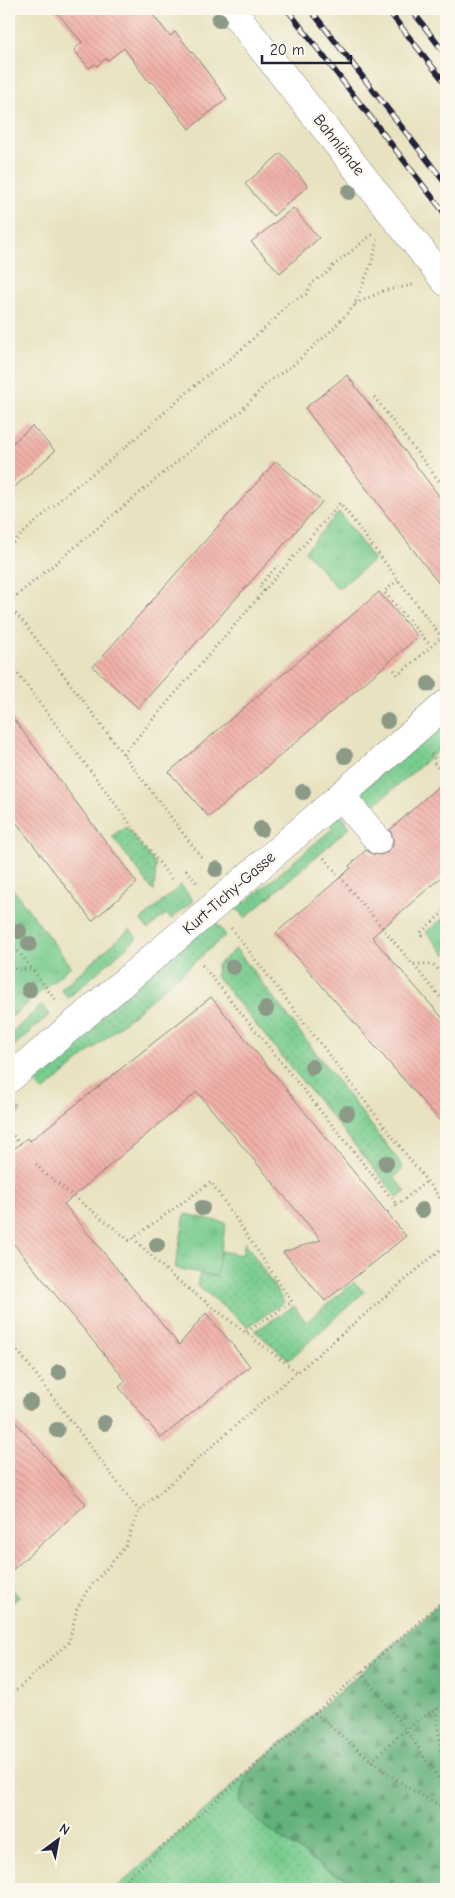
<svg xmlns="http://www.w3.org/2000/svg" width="455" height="1898" font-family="'Comic Neue',sans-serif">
	<defs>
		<pattern id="grass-dots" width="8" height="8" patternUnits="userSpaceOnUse" patternTransform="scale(1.25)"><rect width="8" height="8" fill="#79cc8f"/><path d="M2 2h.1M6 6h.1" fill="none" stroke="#68af7c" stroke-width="1.8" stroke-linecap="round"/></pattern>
		<pattern id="forest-firs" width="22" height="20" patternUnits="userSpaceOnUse" patternTransform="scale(1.25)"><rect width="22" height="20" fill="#62b07a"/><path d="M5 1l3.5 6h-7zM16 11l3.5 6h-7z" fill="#508f65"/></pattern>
		<pattern id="park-tufts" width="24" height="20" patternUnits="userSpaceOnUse" patternTransform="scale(1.25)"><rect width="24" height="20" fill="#79cc8f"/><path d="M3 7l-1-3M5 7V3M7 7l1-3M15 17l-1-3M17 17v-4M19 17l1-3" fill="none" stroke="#68af7c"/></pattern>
		<pattern id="building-back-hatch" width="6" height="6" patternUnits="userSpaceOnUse" patternTransform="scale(1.25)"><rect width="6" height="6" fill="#f0b1a9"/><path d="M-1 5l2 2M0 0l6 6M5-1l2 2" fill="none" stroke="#ce9892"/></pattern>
	</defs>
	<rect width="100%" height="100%" fill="#fbf7ec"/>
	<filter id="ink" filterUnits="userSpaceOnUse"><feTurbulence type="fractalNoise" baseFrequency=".02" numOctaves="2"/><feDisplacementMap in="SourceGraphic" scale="10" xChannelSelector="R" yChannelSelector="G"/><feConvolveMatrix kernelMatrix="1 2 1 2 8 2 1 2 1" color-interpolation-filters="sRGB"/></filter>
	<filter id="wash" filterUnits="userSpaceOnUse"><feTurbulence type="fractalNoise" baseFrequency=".0096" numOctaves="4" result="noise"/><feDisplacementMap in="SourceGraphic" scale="20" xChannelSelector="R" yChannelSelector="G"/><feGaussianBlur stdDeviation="1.12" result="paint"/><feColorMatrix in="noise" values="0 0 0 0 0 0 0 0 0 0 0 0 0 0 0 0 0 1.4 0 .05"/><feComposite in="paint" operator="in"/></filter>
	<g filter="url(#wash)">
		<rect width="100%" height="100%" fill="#e8e2c0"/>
		<path fill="url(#grass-dots)" stroke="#4e7765" d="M446 718V744L371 808 359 793Z
			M336 812 341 815 350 827 245 918 232 903 242 899 246 902 333 828 328 822Z
			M126 826 156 865 154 892 112 836Z
			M181 885 192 899V902L171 919 166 914 148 929 141 920Z
			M446 916V954H445L426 932Z
			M213 919 226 935 43 1092 32 1079V1076Z
			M130 929 137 938 68 998 61 989Z
			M236 949 398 1160 403 1169 394 1178 406 1191 398 1198 216 976 217 965Z
			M42 1005 49 1015 9 1050V1035Z
			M9 1099 21 1111 9 1122Z
			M245 1242 284 1302 248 1327 197 1285 200 1273 216 1276 220 1251 242 1255Z
			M354 1282 364 1292 289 1360 255 1331 294 1306 306 1322Z
			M9 1585 19 1597 9 1606Z
			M249 1771 239 1802 330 1872 373 1889H115Z"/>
		<path fill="url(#forest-firs)" stroke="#42695a" d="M446 1598V1888L443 1889H373L330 1872 258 1822 239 1802 249 1771Z"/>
		<path fill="url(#park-tufts)" stroke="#4e7765" d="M339 512 374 560 338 589 305 551Z
			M9 884 71 966 9 1019Z
			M185 1214 226 1223 216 1276 175 1268Z"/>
		<g id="blocks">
			<path fill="url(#building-back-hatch)" d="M54 9H148L170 36 175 32 197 58 227 99 189 129 154 83 149 82 124 48 108 60 105 59 97 66 95 64 89 68 74 50 82 42Z
				M281 153 308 186 273 216 245 184Z
				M293 208 319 238 280 273 251 242Z
				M347 375 446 505V593L305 408Z
				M32 426 55 451 9 492V446Z
				M276 461 322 502 138 708 93 667Z
				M379 592 418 637 209 817 169 772Z
				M9 713 137 883 92 921 9 813Z
				M446 779V873L372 937 446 1022V1128L276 933 351 868 349 866 366 850 372 854 380 855 388 852 393 845V838L390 830Z
				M211 997 406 1236 325 1301 283 1252 321 1240 197 1092 64 1204 179 1345 206 1313 250 1366 161 1438 119 1387 126 1381 9 1238V1153L27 1138 30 1141Z
				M9 1414 86 1504 9 1573Z"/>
		</g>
	</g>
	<g filter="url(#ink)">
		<use href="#blocks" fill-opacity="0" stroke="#85827e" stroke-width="1"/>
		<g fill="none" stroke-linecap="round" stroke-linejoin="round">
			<defs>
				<path id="minor" d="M231 9 446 282
					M341 796 378 840
					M9 1079 214 906 446 704"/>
			</defs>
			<use href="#minor" stroke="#85827e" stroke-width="29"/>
			<path stroke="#85827e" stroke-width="3" stroke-dasharray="1 4" stroke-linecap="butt" d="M355 304 383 291 413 285
				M374 397 446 490
				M9 546 71 490 114 457 207 375 227 362 275 319 286 305 306 294 312 283 327 273 334 265 373 234
				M398 580 384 592 431 646
				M264 591 259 586 278 565
				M9 602 203 440 241 411 268 382 293 365 333 329 354 306 372 262 378 240
				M9 606 25 624 201 857
				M9 662 173 881
				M394 670 398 675 442 637
				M123 754 340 503 446 643
				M431 754 437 761
				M434 763 446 777
				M324 858 446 1004
				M186 870 197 883
				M231 928 446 1206
				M422 936 420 933 446 910
				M9 939 57 1002
				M414 964H433L446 979
				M202 965 397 1205 387 1213
				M9 968 33 970
				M10 1132 20 1144
				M36 1164 43 1172 129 1240 133 1238
				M397 1205 427 1181
				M247 1332 292 1302 211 1182 133 1238 172 1276 297 1372
				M9 1339 139 1511
				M361 1672 406 1730 446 1789
				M9 1697 69 1642 77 1609 86 1592 125 1547 139 1511 252 1411 446 1245
				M436 1709 445 1785
				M315 1713C356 1748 397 1786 446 1808
				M371 1761C394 1741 417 1716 446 1705
				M115 1889 446 1598"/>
			<use href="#minor" stroke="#fff" stroke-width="28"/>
			<defs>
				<path id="rail" d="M287 9 446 215
					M310 9 446 184
					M387 9 446 84
					M411 9 446 55"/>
			</defs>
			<use href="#rail" stroke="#22223b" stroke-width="5.5"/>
			<use href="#rail" stroke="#fbf7ec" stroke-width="4" stroke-dasharray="11" stroke-linecap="butt"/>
		</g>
		<g fill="#8c9987">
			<circle cx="219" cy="20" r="8"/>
			<circle cx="349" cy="192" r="8"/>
			<circle cx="429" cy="684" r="8"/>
			<circle cx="387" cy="721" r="8"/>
			<circle cx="345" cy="756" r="8"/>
			<circle cx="303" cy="792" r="8"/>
			<circle cx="261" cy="829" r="8"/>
			<circle cx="216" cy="869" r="8"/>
			<circle cx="19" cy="931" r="8"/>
			<circle cx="29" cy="944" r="8"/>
			<circle cx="233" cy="967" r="8"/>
			<circle cx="29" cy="990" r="8"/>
			<circle cx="266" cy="1009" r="8"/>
			<circle cx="312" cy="1067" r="8"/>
			<circle cx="347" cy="1113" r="8"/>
			<circle cx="386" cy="1163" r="8"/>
			<circle cx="202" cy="1208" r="8"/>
			<circle cx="422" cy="1210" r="8"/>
			<circle cx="157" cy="1245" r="8"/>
			<circle cx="59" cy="1372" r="8"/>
			<circle cx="30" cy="1402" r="8"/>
			<circle cx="104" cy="1423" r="8"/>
			<circle cx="57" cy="1430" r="8"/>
		</g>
	</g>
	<g text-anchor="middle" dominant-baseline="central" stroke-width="4.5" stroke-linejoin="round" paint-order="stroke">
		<g font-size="16" fill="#22223b" stroke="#fbf7ec">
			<text transform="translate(339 145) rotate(52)">Bahnlände</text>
			<text transform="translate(229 893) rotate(-41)">Kurt-Tichy-Gasse</text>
		</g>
	</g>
	<rect width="455" height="1898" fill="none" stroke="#fbf7ec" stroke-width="30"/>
	<g transform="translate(58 1840) rotate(32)" stroke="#fbf7ec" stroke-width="4" paint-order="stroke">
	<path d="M0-4L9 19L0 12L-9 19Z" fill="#22223b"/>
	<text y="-8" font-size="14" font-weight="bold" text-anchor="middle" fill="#22223b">N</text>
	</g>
	<path d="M262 55v8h89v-8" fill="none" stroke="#22223b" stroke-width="2.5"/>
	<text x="270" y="55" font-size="15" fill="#22223b" stroke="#fbf7ec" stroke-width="4" paint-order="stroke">20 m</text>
</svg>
